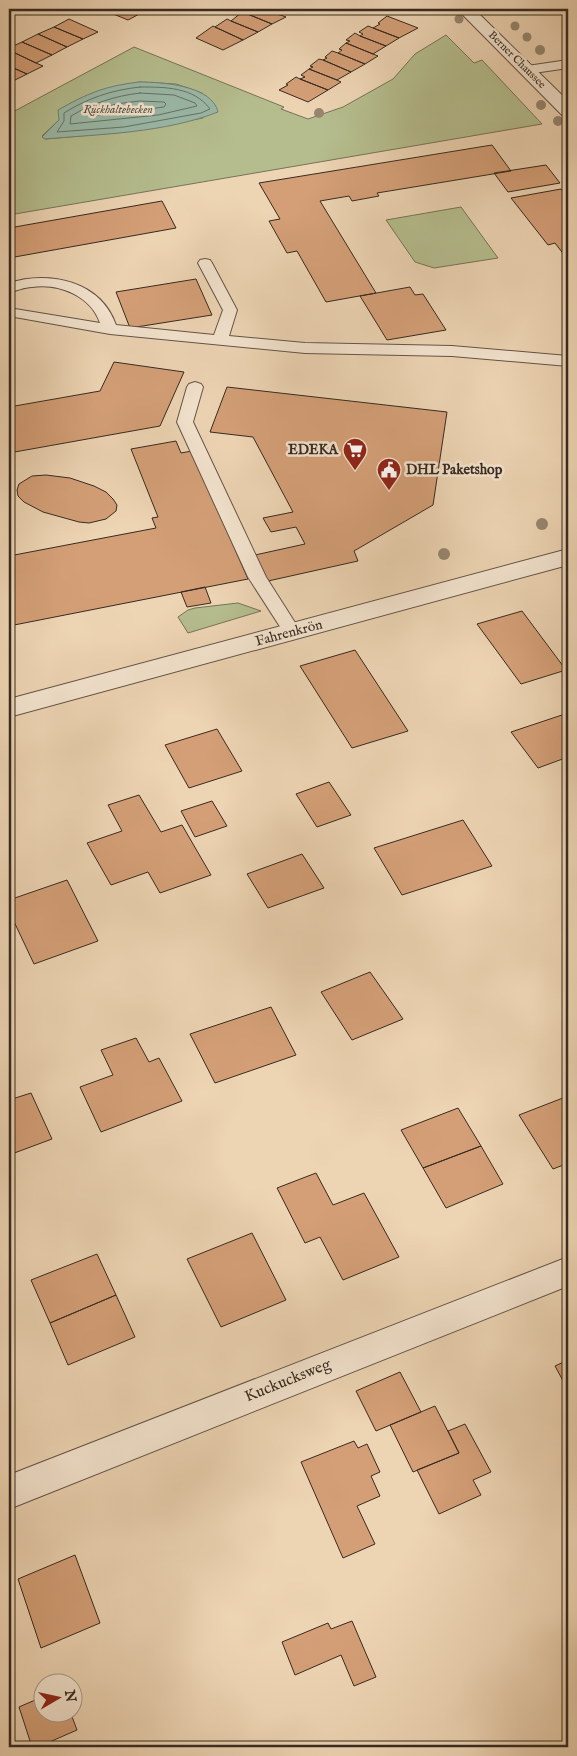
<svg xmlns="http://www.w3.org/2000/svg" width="577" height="1756" font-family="'IM FELL English',serif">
	<rect width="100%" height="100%" fill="#edd4b3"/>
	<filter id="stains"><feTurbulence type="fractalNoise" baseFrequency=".004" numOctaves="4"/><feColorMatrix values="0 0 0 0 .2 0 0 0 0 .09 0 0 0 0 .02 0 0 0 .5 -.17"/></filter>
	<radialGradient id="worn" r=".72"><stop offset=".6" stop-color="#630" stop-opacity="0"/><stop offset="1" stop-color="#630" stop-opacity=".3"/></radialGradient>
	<path fill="#b5bd8e" stroke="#767458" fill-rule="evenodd" d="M446 35 474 63 482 60 542 124 9 215V114L134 47 284 107 281 109 308 119 343 107 393 79 415 54ZM139 82 176 84 202 93 203 118 125 132 45 139 42 136 59 120Z
		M461 207 498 258 434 268 415 262 386 220Z
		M238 603 261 611 188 633 178 617 188 610 195 608Z"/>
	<path fill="#9ab9a8" stroke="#728072" d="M139 82C161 82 212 85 218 112 164 133 102 134 45 139L42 137 59 120 58 110C88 93 105 86 139 82Z"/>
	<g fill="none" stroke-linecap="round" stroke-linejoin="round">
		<path stroke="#687264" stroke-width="1" d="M140 87C165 87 194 87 210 109L201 113 124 127 57 132 64 121V113C88 98 112 90 140 87Z
			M140 93 174 95 195 103 197 106 158 115 70 124 71 116C93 103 115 96 140 93Z
			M140 101 164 102 166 104 164 107 94 116 92 114 93 111 116 104Z"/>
	</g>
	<path fill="#d49f77" stroke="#372a21" d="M101 9H143L147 10 128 20Z
		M249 9H265L286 17 272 24 245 13 248 12 246 10Z
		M265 9H293L280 15Z
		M242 12 245 13 272 24 258 32 231 21Z
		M387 16 418 28 399 38 373 28 380 24 378 23Z
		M69 19 98 32 83 39 54 27Z
		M227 19 231 21 258 32 243 40 215 27Z
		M213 26 215 27 243 40 223 50 196 38Z
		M368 26 373 28 399 38 386 46 360 36 363 34 359 32Z
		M54 27 83 39 67 47 38 34Z
		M355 33 360 36 386 46 373 54 346 43 350 41 346 40Z
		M38 34 67 47 52 55 22 42Z
		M22 42 52 55 36 63 9 50V48Z
		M346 43 373 54 378 56 365 64 338 53 342 50 339 49Z
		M332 51 338 53 365 64 351 72 323 60 327 58 325 57Z
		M15 53 36 63 43 66 27 74 9 66V56Z
		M319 59 323 60 351 72 337 80 309 69 313 67 310 66Z
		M9 66 27 74 11 82 9 81Z
		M309 69 337 80 341 82 328 90 300 79 305 77 301 75Z
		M296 77 300 79 328 90 308 102 279 90 288 85 286 84Z
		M492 145 511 171 377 193 379 196 352 201 349 196 320 201 376 293 326 302 297 251 287 253 269 221 280 219 259 183Z
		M546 165 560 183 508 192 494 173Z
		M561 189 568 197V260L555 243 548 245 511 198Z
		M162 201 176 228 9 258V228Z
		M196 279 212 315 130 328 116 292Z
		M410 287 415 295 423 294 446 330 387 340 360 296Z
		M114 362 184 372 160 426 9 453V407L100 391Z
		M227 387 447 412 433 505 354 551 358 561 268 581 255 555 305 544 296 527 271 532 263 518 293 512 253 437 210 432Z
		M176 441 181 453 192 451 248 579 9 626V556L156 528 152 518 158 517 131 449Z
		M46 475 70 478 94 486 106 492 113 499 117 505 116 511 106 519 89 523 79 522 43 512 24 502 18 496 17 490 19 484 32 476Z
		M205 587 211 603 187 607 181 592Z
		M522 611 566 670 521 684 477 624Z
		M355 650 408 731 352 748 300 666Z
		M568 713V757L538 768 511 732Z
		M217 729 242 771 189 788 165 745Z
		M329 782 351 815 317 827 296 794Z
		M139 795 161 832 182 825 211 875 160 893 148 872 111 885 87 843 122 831 108 805Z
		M212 801 227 826 195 837 181 811Z
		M463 820 492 866 402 895 374 848Z
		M302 854 324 888 268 908 247 874Z
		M67 880 98 941 34 964 9 911V900Z
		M370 972 403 1019 352 1040 321 992Z
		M271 1007 296 1055 215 1083 190 1034Z
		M136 1038 149 1062 159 1058 182 1101 101 1132 80 1087 113 1075 101 1050Z
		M31 1093 52 1139 9 1155V1100Z
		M568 1096V1168L566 1164 553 1169 519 1115Z
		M458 1108 481 1146 423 1168 401 1130Z
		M481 1146 503 1184 446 1208 423 1168Z
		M316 1173 333 1205 364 1193 399 1257 343 1280 320 1237 305 1243 277 1188Z
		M252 1233 286 1300 221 1327 187 1259Z
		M97 1254 116 1295 50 1323 31 1280Z
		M116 1295 135 1337 68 1365 50 1323Z
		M568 1360V1390L555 1366Z
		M400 1372 421 1412 376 1431 356 1391Z
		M435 1406 459 1453 413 1472 390 1425Z
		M465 1424 491 1472 473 1480 481 1495 439 1514 417 1470 459 1453 448 1431Z
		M354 1441 358 1448 367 1444 380 1472 371 1476 380 1496 357 1506 375 1544 343 1558 301 1462Z
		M75 1555 100 1623 41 1648 18 1579Z
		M352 1621 376 1677 354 1686 341 1655 295 1675 282 1642 328 1623 331 1629Z
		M42 1697V1714H71L77 1730 38 1747H32L19 1707Z"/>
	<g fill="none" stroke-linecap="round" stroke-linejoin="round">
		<defs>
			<path id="service" d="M568 60V68L527 74 521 70 527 66Z
				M205 259 210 260 212 263 237 310 229 336 305 343 452 346 568 356V366L452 356 305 353 110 334 9 316V308L100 323C91 296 59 283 32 287 24 287 17 291 9 292V283C49 270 101 281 116 325L214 335 223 310 198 263 200 260Z
				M195 382 201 384 203 387 193 422 266 577 301 632 298 636 292 638 286 636 248 577 177 422 187 387 189 384Z"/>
			<path id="minor" d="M568 549V565L9 717V699Z
				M568 1257V1286L9 1509V1475Z"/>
			<path id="tertiary" d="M457 9H474L568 101V116L562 115Z"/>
		</defs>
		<use href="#service" stroke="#645446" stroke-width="2"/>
		<use href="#minor" stroke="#645446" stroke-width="2"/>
		<use href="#tertiary" stroke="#645446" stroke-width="2"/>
		<use href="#service" fill="#f3e3ce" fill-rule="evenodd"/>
		<use href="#minor" fill="#f3e3ce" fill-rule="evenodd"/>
		<use href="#tertiary" fill="#f3e3ce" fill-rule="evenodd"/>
	</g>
	<g fill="#97866f">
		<circle cx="459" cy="19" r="4.5"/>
		<circle cx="515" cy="26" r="4.5"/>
		<circle cx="527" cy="37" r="4.5"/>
		<circle cx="540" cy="50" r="5"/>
		<circle cx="541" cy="105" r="5"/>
		<circle cx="319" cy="113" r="5"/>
		<circle cx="558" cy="121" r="5"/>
		<circle cx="542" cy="524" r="6"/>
		<circle cx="444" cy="554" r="6"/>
	</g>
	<defs>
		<symbol id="supermarket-pin" viewBox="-11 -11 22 30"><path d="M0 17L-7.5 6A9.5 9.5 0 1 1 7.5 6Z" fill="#8f2418" stroke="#f3e3ce"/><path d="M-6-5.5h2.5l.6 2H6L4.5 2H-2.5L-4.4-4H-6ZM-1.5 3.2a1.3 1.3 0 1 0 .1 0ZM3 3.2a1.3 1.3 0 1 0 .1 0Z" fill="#fff"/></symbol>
		<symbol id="civic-pin" viewBox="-11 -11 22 30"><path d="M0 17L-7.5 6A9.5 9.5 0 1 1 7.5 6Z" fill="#8f2418" stroke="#f3e3ce"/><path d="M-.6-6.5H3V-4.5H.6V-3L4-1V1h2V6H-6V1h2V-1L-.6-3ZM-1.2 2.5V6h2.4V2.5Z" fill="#fff"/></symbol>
	</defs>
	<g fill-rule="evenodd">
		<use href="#supermarket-pin" x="341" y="436" width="28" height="38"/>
		<use href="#civic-pin" x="375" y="456" width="28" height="38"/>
	</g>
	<g text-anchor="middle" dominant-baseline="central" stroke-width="5" stroke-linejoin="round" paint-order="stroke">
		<g font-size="11" fill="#372a21" stroke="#f3e3ce">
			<text transform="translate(517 60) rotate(45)">Berner Chaussee</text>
		</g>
		<g font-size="12" font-style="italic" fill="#504e43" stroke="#f3e3ce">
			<text x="118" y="109">Rückhaltebecken</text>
		</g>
		<g font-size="14" font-weight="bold" fill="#372a21" stroke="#f3e3ce" text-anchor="end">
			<text x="338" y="450">EDEKA</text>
			<text x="406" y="470" text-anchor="start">DHL Paketshop</text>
		</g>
		<g font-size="14" fill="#372a21" stroke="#f3e3ce">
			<text transform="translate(289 633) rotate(-15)">Fahrenkrön</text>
		</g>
		<g font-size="16" fill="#372a21" stroke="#f3e3ce">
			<text transform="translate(288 1381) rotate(-22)">Kuckucksweg</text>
		</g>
	</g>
	<rect width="577" height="1756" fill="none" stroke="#edd4b3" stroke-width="30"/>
	<rect x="10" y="10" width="557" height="1736" fill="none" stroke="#372a21" stroke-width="2.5"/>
	<rect x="15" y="15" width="547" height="1726" fill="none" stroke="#372a21"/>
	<g transform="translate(58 1698) rotate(81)"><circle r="24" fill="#f3e3ce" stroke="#a89989"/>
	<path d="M0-4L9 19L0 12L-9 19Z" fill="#8f2418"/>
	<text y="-8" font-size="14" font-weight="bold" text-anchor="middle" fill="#372a21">N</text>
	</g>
	<rect width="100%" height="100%" filter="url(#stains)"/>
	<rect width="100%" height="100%" fill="url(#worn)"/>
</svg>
